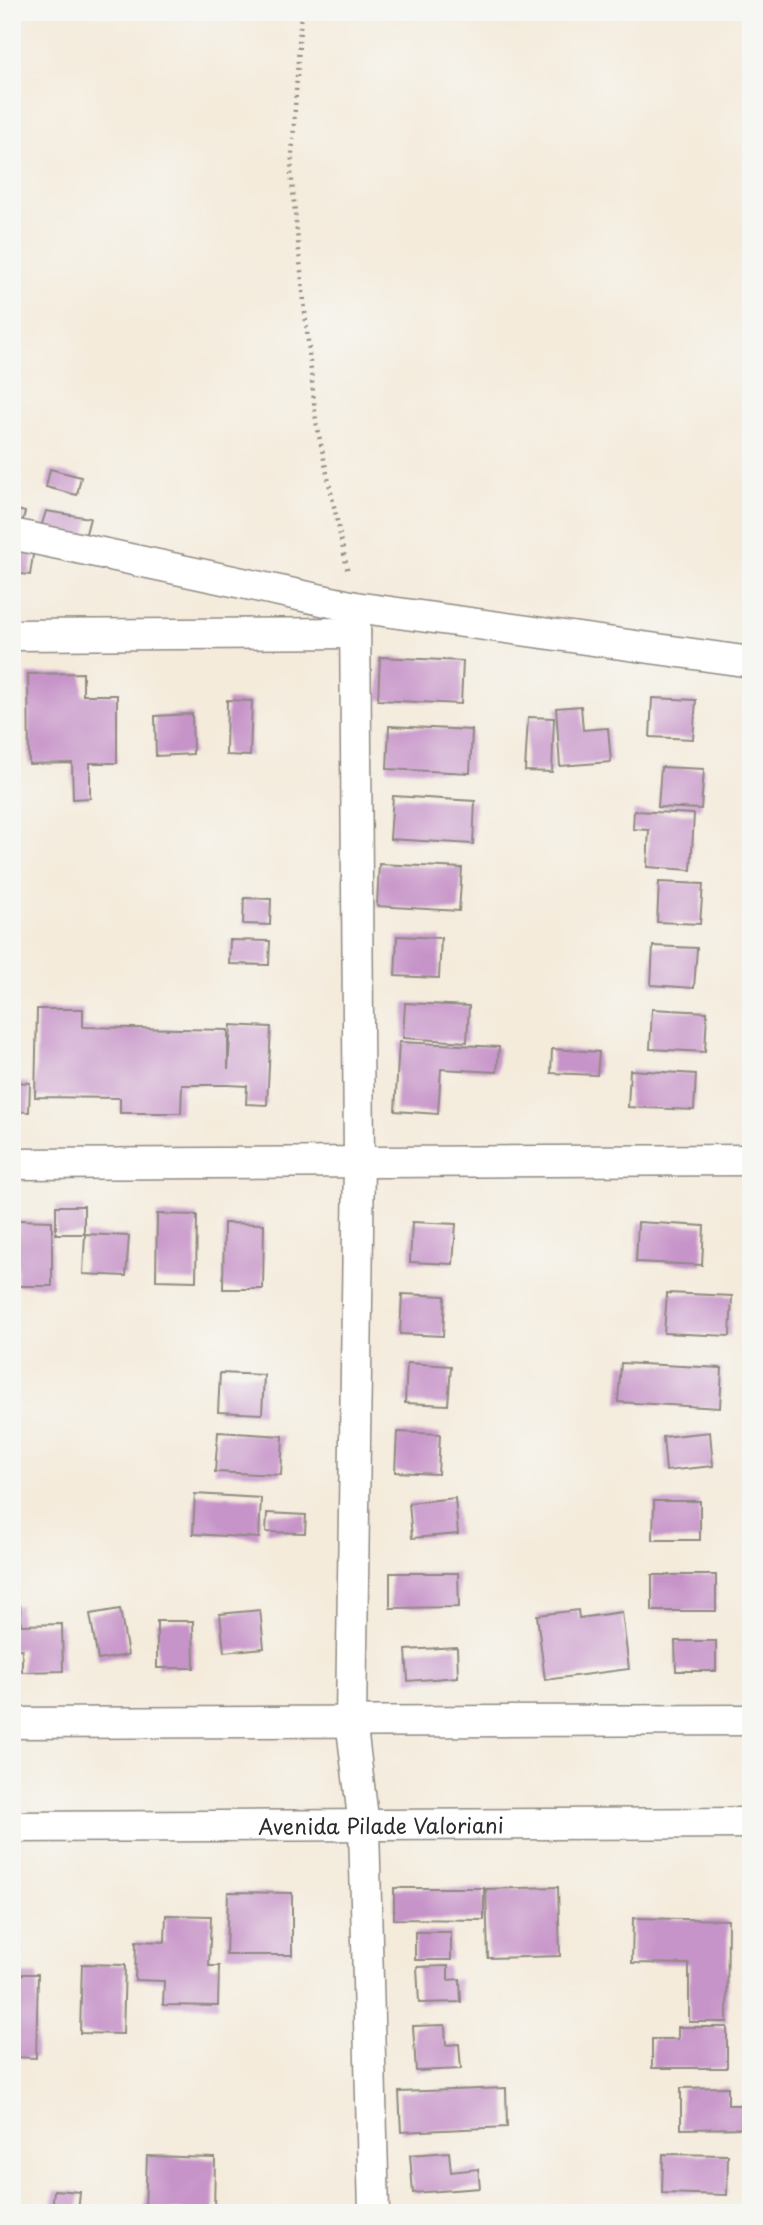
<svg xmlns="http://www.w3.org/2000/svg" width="763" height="2225" font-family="'Playpen Sans',sans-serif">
	<rect width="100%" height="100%" fill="#f6f6f2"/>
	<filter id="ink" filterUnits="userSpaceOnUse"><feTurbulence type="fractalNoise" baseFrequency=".0143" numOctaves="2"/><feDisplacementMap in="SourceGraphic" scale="14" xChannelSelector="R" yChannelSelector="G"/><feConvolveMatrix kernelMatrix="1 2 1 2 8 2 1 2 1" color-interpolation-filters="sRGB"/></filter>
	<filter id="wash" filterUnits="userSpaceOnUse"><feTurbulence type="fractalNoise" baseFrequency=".00686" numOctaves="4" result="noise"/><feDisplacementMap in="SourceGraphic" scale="28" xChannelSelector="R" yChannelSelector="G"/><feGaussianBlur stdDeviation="1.57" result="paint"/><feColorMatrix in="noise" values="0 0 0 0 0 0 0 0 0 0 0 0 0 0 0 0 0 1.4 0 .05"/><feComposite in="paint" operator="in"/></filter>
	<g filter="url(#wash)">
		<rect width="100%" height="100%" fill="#f4ebdb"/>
		<g id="blocks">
			<path fill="#c794c9" d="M50 469 81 477 77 495 46 487Z
				M12 509 25 512 20 532 12 530Z
				M46 511 90 518 84 541 39 534Z
				M12 545 34 548 30 575 12 573Z
				M380 657 463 661 461 704 378 700Z
				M83 673V695H117V763H90V798L73 799 72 763 29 764 28 674Z
				M652 698 696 700 693 739 650 737Z
				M227 700 252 701 250 756 226 755Z
				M581 706 583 730 608 728 611 762 560 766 556 708Z
				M192 714 193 754 156 756 155 716Z
				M528 717 554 718 552 772 525 771Z
				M389 726 472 730 470 773 387 769Z
				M661 767 704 769 701 809 658 807Z
				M393 796 475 801 473 844 390 839Z
				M634 811 694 814 691 870 647 867 649 830 633 829Z
				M379 864 462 868 459 911 377 906Z
				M659 882 703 884 700 924 657 922Z
				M244 898 271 899 270 925 243 924Z
				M397 936 441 938 439 978 395 976Z
				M230 940 270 941 269 965 229 964Z
				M653 946 697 948 694 988 651 985Z
				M405 1003 469 1006 467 1042 403 1038Z
				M37 1009H83V1027L228 1030V1069L231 1025 271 1027 267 1105 246 1104 247 1086 228 1085H182L181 1113H120V1098L35 1097Z
				M652 1009 707 1012 705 1052 650 1049Z
				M399 1042 499 1047 497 1072 441 1069 438 1114 395 1111Z
				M552 1049 599 1052 597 1075 551 1073Z
				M630 1070 696 1074 694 1110 628 1107Z
				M12 1082 30 1083 29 1112 12 1111Z
				M56 1206H84V1234H56Z
				M157 1214 197 1215 196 1281 156 1280Z
				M18 1220 52 1221V1286H17Z
				M412 1222 456 1224 453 1264 410 1262Z
				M638 1222 704 1226 702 1265 636 1262Z
				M224 1223 264 1224 263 1289H223Z
				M85 1234 129 1236 126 1276 83 1274Z
				M667 1293 732 1296 730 1336 664 1333Z
				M402 1294 445 1296 443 1336 400 1334Z
				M407 1363 451 1366 448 1405 405 1403Z
				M621 1363 722 1368 720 1408 618 1402Z
				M220 1373 264 1375 262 1414 218 1412Z
				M218 1432 283 1436 281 1475 215 1472Z
				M397 1432 440 1434 438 1474 395 1472Z
				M710 1432 713 1466 666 1471 663 1437Z
				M195 1494 261 1498 259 1538 193 1534Z
				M455 1498 458 1534 412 1538 409 1503Z
				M654 1501H700V1540H653Z
				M267 1513 306 1515 305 1533 266 1532Z
				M390 1573H458L459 1607 390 1608Z
				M652 1575H716V1611H652Z
				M20 1605 21 1625 62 1624 63 1671 22 1672V1649L12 1650V1606Z
				M120 1609 128 1655 98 1660 90 1614Z
				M260 1610 264 1648 224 1652 220 1614Z
				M578 1610 579 1618 622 1612 629 1669 545 1680 537 1615Z
				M157 1621H193L194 1668H157Z
				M675 1641H716V1671H676Z
				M457 1647 458 1677 408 1681 406 1650Z
				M558 1887 560 1956 488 1958 486 1889Z
				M394 1888H484V1920L394 1919Z
				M228 1892 292 1893V1955H226Z
				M166 1915 211 1916 209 1966H219L218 2006 163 2005 164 1981 135 1980 136 1941 165 1942Z
				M633 1918 728 1920 727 2022H689V1964L632 1963Z
				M415 1932H451V1960H415Z
				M82 1964 125 1965 123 2034 80 2033Z
				M448 1966V1980L460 1979 461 2002 419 2003 417 1967Z
				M12 1974H38L36 2058 12 2057Z
				M445 2025 446 2045 459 2044 461 2069 416 2071 413 2026Z
				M678 2027H727V2068H652V2039H678Z
				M728 2087V2105H749V2128L681 2129V2088Z
				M506 2088 507 2127 401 2132 399 2092Z
				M449 2152 451 2172 478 2169 480 2188 413 2193 410 2155Z
				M663 2154 728 2155 727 2195 662 2193Z
				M147 2156 215 2158 214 2212 145 2210Z
				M54 2190 80 2192 78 2213 52 2211Z"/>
		</g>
	</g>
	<g filter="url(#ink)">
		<use href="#blocks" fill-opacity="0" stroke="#908b83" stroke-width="2"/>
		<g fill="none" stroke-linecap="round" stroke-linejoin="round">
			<defs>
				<g id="minor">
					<path d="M12 534 355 607 751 662"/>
					<path d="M355 607 359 1162 351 1720 364 1826 374 2213"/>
					<path d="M12 635 355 633"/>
					<path d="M12 1164 751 1160"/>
					<path d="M12 1723 751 1720"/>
					<path id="s1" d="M12 1827 751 1823"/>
				</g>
			</defs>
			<use href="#minor" stroke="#908b83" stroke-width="33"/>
			<path stroke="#908b83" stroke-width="4.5" stroke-dasharray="2 5" stroke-linecap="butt" d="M301 12 291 172 316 421 348 573"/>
			<use href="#minor" stroke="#fff" stroke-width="30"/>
		</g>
	</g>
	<g text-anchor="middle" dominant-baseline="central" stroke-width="7" stroke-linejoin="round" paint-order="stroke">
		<g font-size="21" fill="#2b2b2b" stroke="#f6f6f2">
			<text stroke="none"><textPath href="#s1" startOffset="369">Avenida Pilade Valoriani</textPath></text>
		</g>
	</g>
	<rect width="763" height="2225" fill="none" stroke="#f6f6f2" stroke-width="42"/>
</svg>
